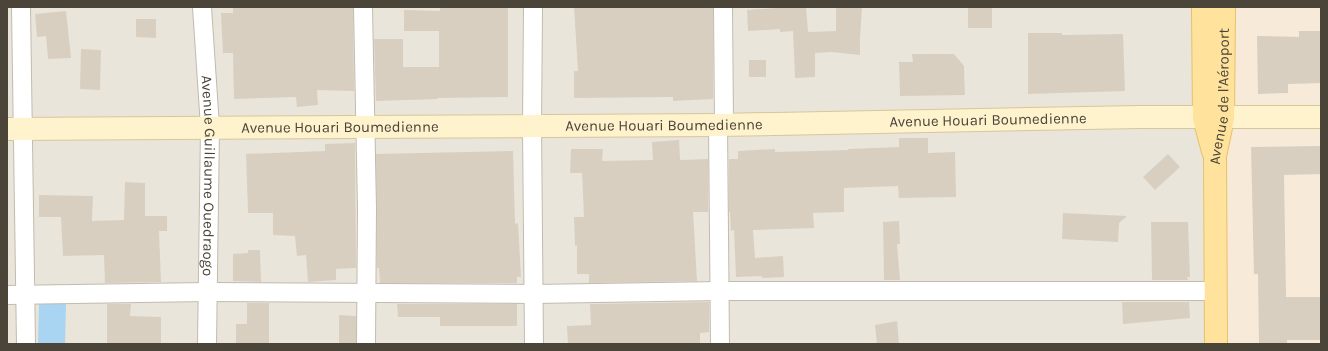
<svg xmlns="http://www.w3.org/2000/svg" width="1328" height="351" font-family="Karla,sans-serif">
	<rect width="100%" height="100%" fill="#f6f3ec"/>
	<path fill="#eae5da" d="M7 7H1321V344H7Z"/>
	<path fill="#f7ead8" d="M1224 7H1321V344H1216Z"/>
	<path fill="#a9d4f2" d="M39 303 66 304 65 344H38Z"/>
	<path fill="#d8cfc1" d="M233 7H353L354 91 317 90 318 105 297 107 296 97 234 99 233 53H223L221 13H233Z
		M440 7H508V97L437 98V99L376 101 374 39H403V67H439V31H404V10L440 11Z
		M574 7H713V99L673 101V97L574 98V71H578Z
		M776 7H806L808 32 836 31V7L862 8 860 39V55L831 52 815 53V77L795 78 793 31 780 32V29L748 31 747 10 777 8Z
		M968 7H992V28H968Z
		M66 11 71 58 48 59 46 36 37 37 35 14Z
		M136 19H156V38L136 37Z
		M1299 31H1320L1321 83 1288 84V93L1258 94 1257 36 1299 37Z
		M1028 33H1062V35L1123 34 1125 91 1028 94Z
		M81 49 101 50 100 90 80 89Z
		M912 54H954L964 66 965 95 900 96 899 62H913Z
		M749 60H766V77H749Z
		M899 138H928V153L955 152 956 197 899 198 898 186 844 188V212L813 213 814 228 753 230 755 258 783 256 784 277 762 278V276L736 277 734 230 731 231 730 212H729V159H738V151L775 149V152L848 150V149L899 147Z
		M679 140 680 160 708 159V212H693L697 281 589 283V274H577V245L575 246 574 217H584L582 173H570L571 149H603L602 161 653 160 652 142Z
		M355 143 356 268 336 269V280L308 282 306 255 297 256 295 236 273 235V213H248L246 154 325 151V144Z
		M1321 146V174L1284 175 1286 297H1321V340H1287V344H1259L1258 274H1254L1251 147Z
		M513 151 515 224 518 223 521 277H517V283H380L379 268H377L376 154Z
		M1168 154 1180 167 1155 190 1143 177Z
		M125 182 145 183V216H167V231H159L161 282 105 283 104 255 63 256 61 217H39V195L93 196 92 221 124 220Z
		M1063 213 1127 216 1119 223 1118 242 1062 239Z
		M899 221 900 244H897L900 280H884L883 222Z
		M1151 222H1188L1190 277H1187L1188 280H1152Z
		M248 250H260L261 282 233 281V254L248 253Z
		M709 302V332L700 333V344H568L567 326 591 325 590 304Z
		M1122 302H1189L1190 318 1123 324Z
		M247 303H269V344H236V324H247Z
		M107 304H131L130 316 161 317V344H107Z
		M397 304H517V326H440V317H398Z
		M339 315 356 316V344H339Z
		M897 321 899 344H877L875 325Z"/>
	<g fill="none" stroke-linecap="round" stroke-linejoin="round">
		<defs>
			<g id="minor">
				<path d="M21 7 26 344"/>
				<path id="s1" d="M202 7 210 127 207 344"/>
				<path d="M363 7 367 209 366 344"/>
				<path d="M533 7 532 126 534 344"/>
				<path d="M723 7 724 124"/>
				<path d="M718 125 720 344"/>
				<path d="M7 295 207 292 534 294 720 291H1216"/>
			</g>
			<g id="secondary">
				<path id="s2" d="M7 129 718 125 1139 117H1321"/>
			</g>
			<g id="primary">
				<path d="M1203 7 1204 118 1213 151"/>
				<path id="s3" d="M1216 344 1215 156 1223 118 1224 7"/>
			</g>
		</defs>
		<use href="#minor" stroke="#c2bbae" stroke-width="20"/>
		<use href="#secondary" stroke="#d6c79b" stroke-width="24"/>
		<use href="#primary" stroke="#e6c16a" stroke-width="24"/>
		<use href="#minor" stroke="#fff" stroke-width="18"/>
		<use href="#secondary" stroke="#fff3cd" stroke-width="22"/>
		<use href="#primary" stroke="#ffe39c" stroke-width="22"/>
	</g>
	<g text-anchor="middle" dominant-baseline="central" stroke-width="3.5" stroke-linejoin="round" paint-order="stroke">
		<g font-size="15" fill="#4b4439" stroke="#fff">
			<text stroke="none"><textPath href="#s3" startOffset="248">Avenue de l'Aéroport</textPath></text>
			<text stroke="none"><textPath href="#s2" startOffset="981">Avenue Houari Boumedienne</textPath></text>
			<text stroke="none"><textPath href="#s2" startOffset="657">Avenue Houari Boumedienne</textPath></text>
			<text stroke="none"><textPath href="#s2" startOffset="333">Avenue Houari Boumedienne</textPath></text>
			<text stroke="none"><textPath href="#s1" startOffset="169">Avenue Guillaume Ouedraogo</textPath></text>
		</g>
	</g>
	<rect width="1328" height="351" fill="none" stroke="#4b4439" stroke-width="16"/>
</svg>
